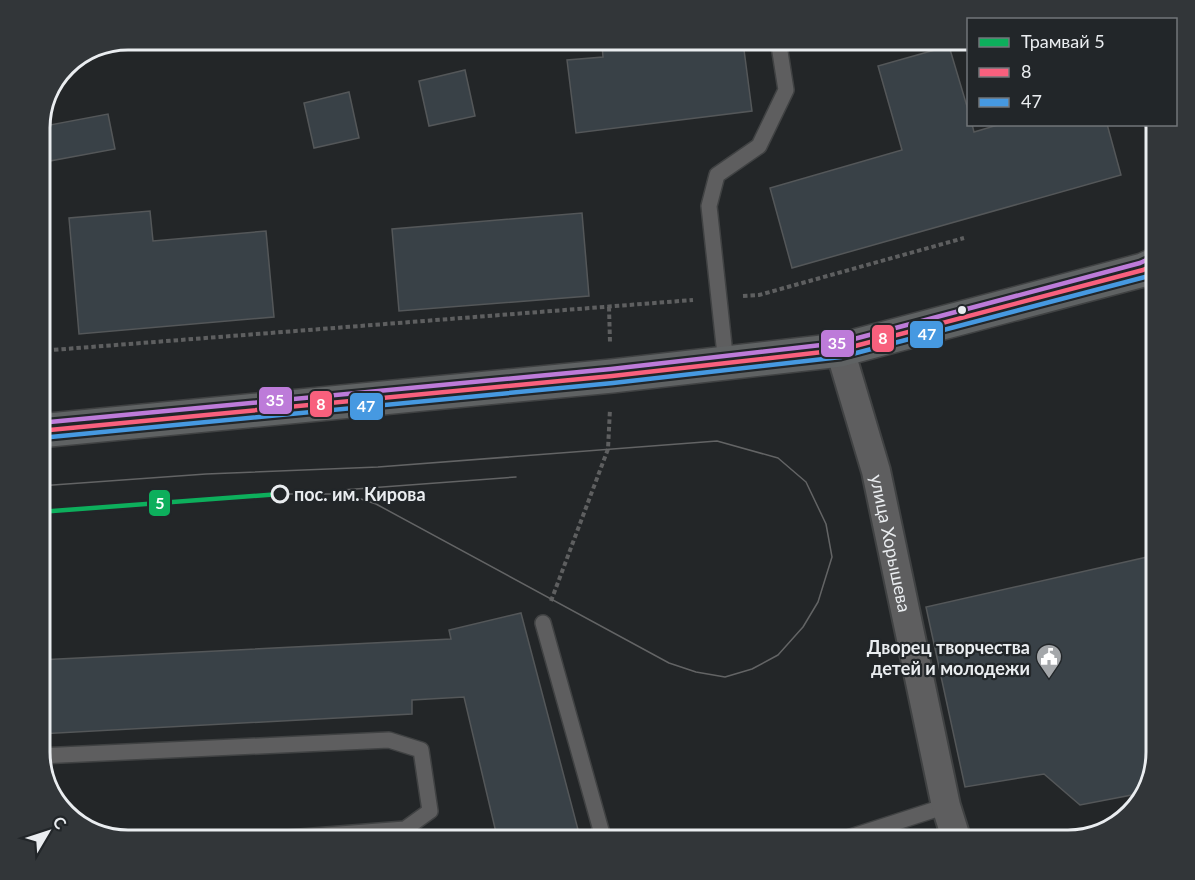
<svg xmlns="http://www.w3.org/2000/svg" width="1195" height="880" font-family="Lato,sans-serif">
	<rect width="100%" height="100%" fill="#232628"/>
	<path fill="#394147" stroke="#545759" stroke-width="1.5" d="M652 39H691L693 47 743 42 752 111 576 133 567 60 603 57 602 45Z
		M949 46 969 113V124H972L974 132 1001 124H1107L1121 175 792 268 770 188 902 150 878 66Z
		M465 70 475 116 429 126 419 81Z
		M349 92 359 138 314 148 304 103Z
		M108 114 115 149 39 163V127Z
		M150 211 153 241 266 231 274 317 79 334 69 218Z
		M582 213 589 296 399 311 392 229Z
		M1156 555V753L1142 793 1080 805 1044 774 965 787 926 607Z
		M521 613 581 841H498L464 697 412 700V714L39 734V660L451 639 449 630Z"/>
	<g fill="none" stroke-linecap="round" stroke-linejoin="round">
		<defs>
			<path id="service" d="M726 364 709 206 717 175 759 146 786 90 778 39
				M543 623 604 841
				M39 756 389 740 421 750 430 811 405 829 247 841
				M838 841 946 806"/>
			<g id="minor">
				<path id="s1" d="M840 350 876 471 946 806 956 838 959 841"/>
			</g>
			<path id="secondary" d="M39 431 612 376 840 350 1143 270 1156 264"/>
		</defs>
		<use href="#service" stroke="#404243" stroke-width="18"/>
		<use href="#minor" stroke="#404243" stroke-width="32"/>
		<use href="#secondary" stroke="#404243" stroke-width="36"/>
		<path stroke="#5e5f60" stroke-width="4" stroke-dasharray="4.5 3" stroke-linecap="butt" d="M743 296 759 295 964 238
			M609 307 610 342
			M39 351 693 300
			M551 601 608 449 610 409"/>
		<use href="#service" stroke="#5e5e5f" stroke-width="15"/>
		<use href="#minor" stroke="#5e5e5f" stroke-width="28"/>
		<use href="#secondary" stroke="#5f6263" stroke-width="33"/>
		<path stroke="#636465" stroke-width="1.5" d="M39 486 206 474 378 467 717 441 778 458 806 482 826 524 832 557 818 602 803 627 778 655 752 669 725 677 696 672 669 663 376 504 346 494H280
			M342 490 516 477"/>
		<defs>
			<path id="bus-1" d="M39 431 612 376 840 350 1143 270 1156 264"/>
			<path id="bus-2" d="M40 438 613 383 841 357 1145 277 1156 272"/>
			<path id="bus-3" d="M39 423 611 369 839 343 1140 263 1153 257"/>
		</defs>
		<use href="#bus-1" stroke="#222629" stroke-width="9"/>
		<use href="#bus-2" stroke="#222629" stroke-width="9"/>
		<use href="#bus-3" stroke="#222629" stroke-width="9"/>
		<use href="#bus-1" stroke="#f8607d" stroke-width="4.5"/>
		<use href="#bus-2" stroke="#4699e1" stroke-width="4.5"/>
		<use href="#bus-3" stroke="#bd7bd9" stroke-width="4.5"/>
		<defs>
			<path id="tram-1" d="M39 512 280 494"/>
		</defs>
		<use href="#tram-1" stroke="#222629" stroke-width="9"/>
		<use href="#tram-1" stroke="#0daf5c" stroke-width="4.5"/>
	</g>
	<defs>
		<symbol id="civic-pin" viewBox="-11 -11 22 30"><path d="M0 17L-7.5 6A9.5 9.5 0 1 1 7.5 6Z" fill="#a4a7aa" stroke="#222629"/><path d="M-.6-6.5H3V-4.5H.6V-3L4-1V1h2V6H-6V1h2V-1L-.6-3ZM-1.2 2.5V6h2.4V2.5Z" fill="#fff"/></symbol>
	</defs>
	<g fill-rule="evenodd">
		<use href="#civic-pin" x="1034" y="642" width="30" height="40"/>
	</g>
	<circle fill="#eaedf0" stroke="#222629" stroke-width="2" cx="962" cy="310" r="5"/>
	<circle fill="#222629" stroke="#eaedf0" stroke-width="3" cx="280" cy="494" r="8"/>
	<g text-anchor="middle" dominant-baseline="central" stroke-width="4.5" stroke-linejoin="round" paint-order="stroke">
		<g font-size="18" font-weight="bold" fill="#eaedf0" stroke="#222629" text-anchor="start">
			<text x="294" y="494">пос. им. Кирова</text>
		</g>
		<g font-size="18" fill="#eaedf0" stroke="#222629">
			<text stroke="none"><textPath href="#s1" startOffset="200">улица Хорышева</textPath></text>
		</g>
		<g font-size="18" font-weight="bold" fill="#eaedf0" stroke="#222629" text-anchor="end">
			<text x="1030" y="647">Дворец творчества<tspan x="1030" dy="21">детей и молодежи</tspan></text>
		</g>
	</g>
	<path d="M0 0H1195V880H0ZM128 50H1068A78 78 0 0 1 1146 128V752A78 78 0 0 1 1068 830H128A78 78 0 0 1 50 752V128A78 78 0 0 1 128 50Z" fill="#323639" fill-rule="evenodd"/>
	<path fill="none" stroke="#eaedf0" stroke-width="3" d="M128 50H1068A78 78 0 0 1 1146 128V752A78 78 0 0 1 1068 830H128A78 78 0 0 1 50 752V128A78 78 0 0 1 128 50Z"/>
	<g stroke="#222629" stroke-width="2">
		<rect x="909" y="320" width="35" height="29" rx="6" fill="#4699e1"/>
		<rect x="871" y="324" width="24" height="29" rx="6" fill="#f8607d"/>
		<rect x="820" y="329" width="35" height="29" rx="6" fill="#bd7bd9"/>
		<rect x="258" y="386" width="35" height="29" rx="6" fill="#bd7bd9"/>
		<rect x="309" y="390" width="24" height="28" rx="6" fill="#f8607d"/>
		<rect x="349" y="392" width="35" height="29" rx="6" fill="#4699e1"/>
		<rect x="148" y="489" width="23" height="28" rx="6" fill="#0daf5c"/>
	</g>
	<g font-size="16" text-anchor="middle" font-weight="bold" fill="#fff">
		<text x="927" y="340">47</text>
		<text x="883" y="344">8</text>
		<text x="837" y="349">35</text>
		<text x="275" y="406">35</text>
		<text x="321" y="410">8</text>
		<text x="366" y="412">47</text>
		<text x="160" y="509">5</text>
	</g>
	<rect x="967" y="18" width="210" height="108" fill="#222629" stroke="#727679" stroke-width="1.5"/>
	<rect x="979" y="38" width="30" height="9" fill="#0daf5c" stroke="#727679" stroke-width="1.5"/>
	<text x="1021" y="48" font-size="18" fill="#eaedf0">Трамвай 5</text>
	<rect x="979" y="68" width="30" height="9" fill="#f8607d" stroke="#727679" stroke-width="1.5"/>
	<text x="1021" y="78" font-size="18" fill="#eaedf0">8</text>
	<rect x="979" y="98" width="30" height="9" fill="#4699e1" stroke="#727679" stroke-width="1.5"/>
	<text x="1021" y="108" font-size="18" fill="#eaedf0">47</text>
	<g transform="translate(48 832) rotate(51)" stroke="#222629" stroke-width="4.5" paint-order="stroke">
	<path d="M0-4.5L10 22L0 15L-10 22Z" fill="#eaedf0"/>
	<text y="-9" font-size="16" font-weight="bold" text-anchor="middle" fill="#eaedf0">С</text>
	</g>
</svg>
